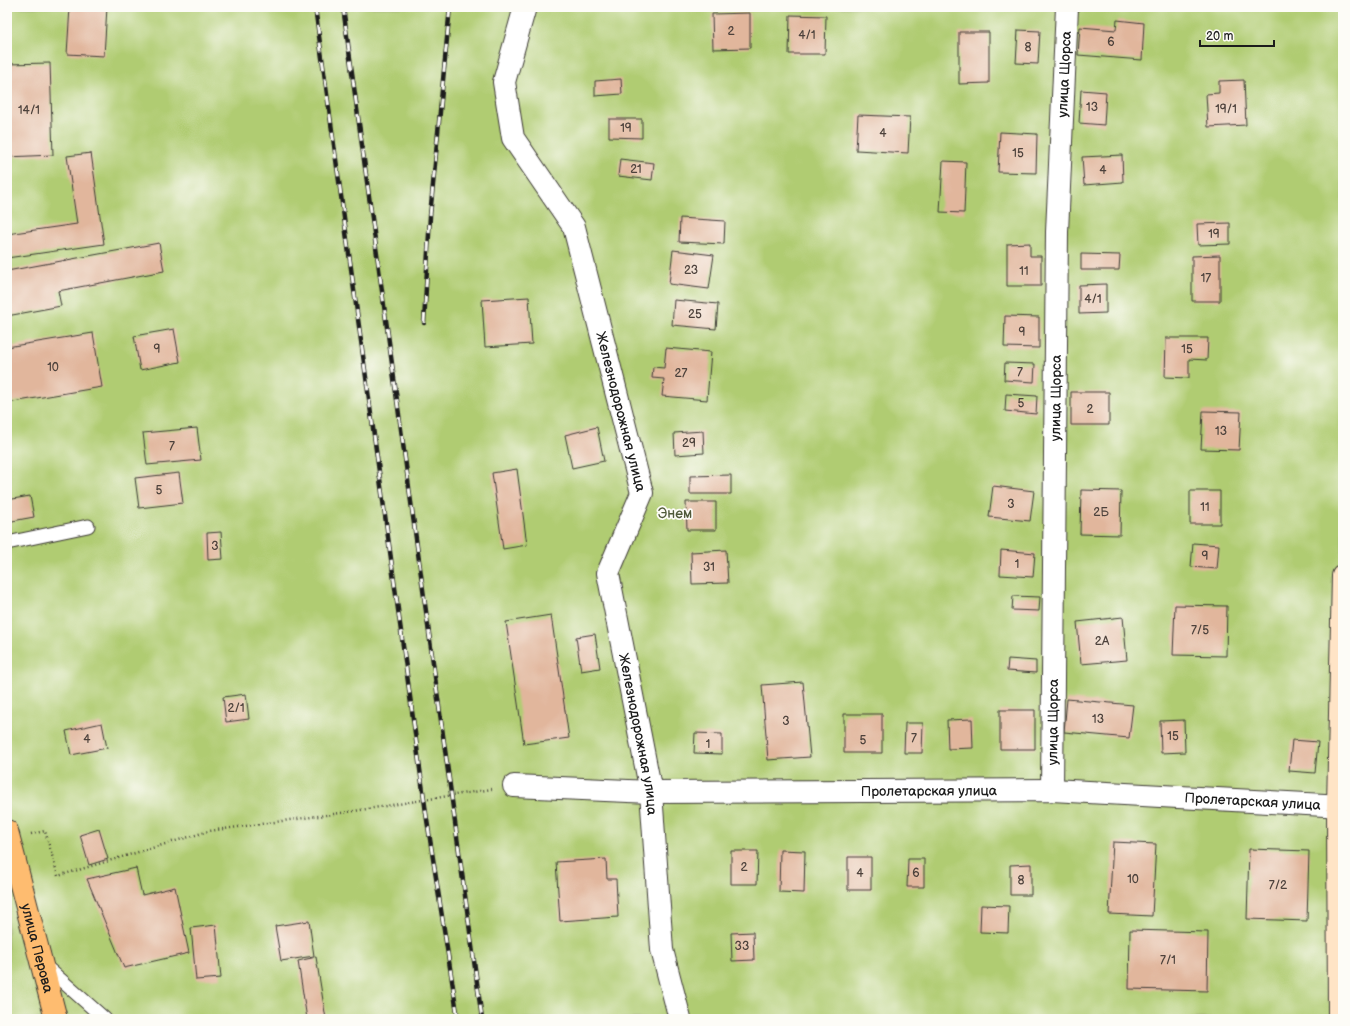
<svg xmlns="http://www.w3.org/2000/svg" width="1350" height="1026" font-family="'Balsamiq Sans',sans-serif">
	<rect width="100%" height="100%" fill="#fdfcf7"/>
	<filter id="ink" filterUnits="userSpaceOnUse"><feTurbulence type="fractalNoise" baseFrequency=".025" numOctaves="2"/><feDisplacementMap in="SourceGraphic" scale="8" xChannelSelector="R" yChannelSelector="G"/><feConvolveMatrix kernelMatrix="1 2 1 2 8 2 1 2 1" color-interpolation-filters="sRGB"/></filter>
	<filter id="wash" filterUnits="userSpaceOnUse"><feTurbulence type="fractalNoise" baseFrequency=".012" numOctaves="4" result="noise"/><feDisplacementMap in="SourceGraphic" scale="16" xChannelSelector="R" yChannelSelector="G"/><feGaussianBlur stdDeviation="0.9" result="paint"/><feColorMatrix in="noise" values="0 0 0 0 0 0 0 0 0 0 0 0 0 0 0 0 0 1.4 0 .05"/><feComposite in="paint" operator="in"/></filter>
	<g filter="url(#wash)">
		<rect width="100%" height="100%" fill="#efdfbe"/>
		<path fill="#b0cc72" stroke="#667447" d="M7 7H1343V1019H7Z"/>
		<g id="blocks">
			<path fill="#e1b69c" d="M70 7H107L104 56 67 54Z
				M750 13V48L713 49 712 14Z
				M790 15 826 16 825 54H789Z
				M1117 20 1144 23 1142 60 1078 55 1080 27 1116 30Z
				M1018 30 1040 31 1038 64 1016 63Z
				M959 32H989V83L959 84Z
				M50 63 53 155 7 157V64Z
				M621 79 622 94 595 96V81Z
				M1244 80 1246 125 1208 127 1206 94 1219 93V81Z
				M1081 90 1106 92 1104 125 1079 123Z
				M858 115 910 117 908 153 856 150Z
				M609 119H642V138L609 137Z
				M1000 132 1037 134 1036 173 998 172Z
				M91 153 104 244 7 258V234L77 224 67 156Z
				M1122 155 1123 182 1084 185 1082 157Z
				M620 159 654 163 652 180 618 176Z
				M943 161 966 162 964 213 940 212Z
				M680 218 725 221 724 244 679 242Z
				M1230 223V244L1198 245 1197 224Z
				M159 243 164 271 58 291 61 306 7 316V271Z
				M1030 243V256H1041V286H1007V244Z
				M673 250 714 255 709 289 669 284Z
				M1081 254 1120 255 1119 270H1081Z
				M1220 255V301H1192V256Z
				M1106 284V313L1079 314V285Z
				M529 297 532 344 485 347 482 300Z
				M674 300 718 304 716 329 672 325Z
				M1005 316 1039 317V348L1004 347Z
				M174 329 180 362 140 370 134 336Z
				M93 333 102 387 7 403V347Z
				M1166 338H1208L1207 360 1189 359V378L1165 377Z
				M666 348 711 352 707 400 662 396 664 379 652 378 653 367 664 368Z
				M1005 363 1035 364 1034 382 1004 380Z
				M1071 392H1109V425H1071Z
				M1006 394 1037 396 1036 414 1005 411Z
				M1203 411 1241 412 1239 450 1201 449Z
				M597 427 604 461 572 468 565 435Z
				M197 428 201 460 147 465 143 433Z
				M703 431 704 453 675 455 674 433Z
				M517 469 527 545 503 549 492 473Z
				M179 473 183 503 139 508 135 478Z
				M731 475V494H690V476Z
				M993 486 1034 491 1030 521 989 517Z
				M1081 490 1121 491 1120 535 1080 534Z
				M1190 491H1220V524H1190Z
				M30 496 34 517 7 522V500Z
				M686 502H716V530H687Z
				M221 532 223 559 208 560 207 533Z
				M1193 543 1219 545 1217 569 1191 567Z
				M726 550 728 583 692 584 691 552Z
				M1001 550 1035 553 1033 577 1000 575Z
				M1013 596 1040 597 1039 611 1012 610Z
				M1175 605 1227 606 1226 656 1173 655Z
				M551 615 569 738 524 744 506 622Z
				M1123 617 1127 660 1081 664 1077 622Z
				M595 634 600 668 581 671 576 637Z
				M1008 659 1036 661V673L1007 671Z
				M803 682 810 757 768 760 762 685Z
				M246 694 249 719 226 722 223 697Z
				M1067 699 1133 705 1129 738 1064 732Z
				M1000 710H1035V749H1000Z
				M844 714H882V753H844Z
				M972 719 973 748 948 749 947 720Z
				M1184 720 1185 752 1161 753 1160 721Z
				M102 723 107 748 71 755 66 731Z
				M905 723H923L922 753H904Z
				M695 733 722 734V754L694 753Z
				M1292 740 1318 742 1315 773 1289 771Z
				M99 829 108 859 89 865 80 835Z
				M1113 842 1156 844 1152 916 1109 914Z
				M1249 849 1309 851 1307 921 1247 919Z
				M780 850 805 851 804 893 779 892Z
				M731 851H758L757 884H731Z
				M848 857H871V890H848Z
				M606 859 607 879H616L618 917 560 921 556 862Z
				M908 859H924V887H907Z
				M1031 864V895H1010V865Z
				M136 868 142 895 175 887 189 953 124 968 87 879Z
				M981 905 1009 906 1008 933 980 932Z
				M309 921 314 956 281 961 275 926Z
				M216 925 221 978 196 980 191 928Z
				M1130 930 1208 932 1207 991 1129 989Z
				M753 932 754 960 732 961 731 933Z
				M316 957 326 1019H307L298 961Z"/>
		</g>
	</g>
	<g filter="url(#ink)">
		<use href="#blocks" fill-opacity="0" stroke="#3c3934" stroke-width="1"/>
		<g fill="none" stroke-linecap="round" stroke-linejoin="round">
			<defs>
				<path id="lane" d="M7 543 88 526
					M43 964 105 1019"/>
				<g id="street">
					<path id="s1" d="M525 7 504 82 513 138 574 227 642 493 608 573 651 792 662 950 680 1019"/>
					<path id="s2" d="M514 786 651 792 1052 790 1343 806"/>
					<path id="s3" d="M1052 790 1057 232 1067 7"/>
				</g>
				<path id="secondary" d="M1339 1019 1338 806 1343 576"/>
				<g id="highway">
					<path id="s4" d="M7 831 56 1019"/>
				</g>
			</defs>
			<use href="#lane" stroke="#3c3934" stroke-width="15"/>
			<use href="#street" stroke="#3c3934" stroke-width="24"/>
			<use href="#secondary" stroke="#3c3934" stroke-width="24"/>
			<use href="#highway" stroke="#3c3934" stroke-width="24"/>
			<path stroke="#3c3934" stroke-width="2.5" stroke-dasharray="1 3" stroke-linecap="butt" d="M31 834 45 831 58 876 209 831 348 812 492 789"/>
			<use href="#lane" stroke="#fff" stroke-width="13"/>
			<use href="#street" stroke="#fff" stroke-width="22"/>
			<use href="#secondary" stroke="#ffe4c6" stroke-width="22"/>
			<use href="#highway" stroke="#febc70" stroke-width="22"/>
			<defs>
				<path id="rail" d="M315 7 427 820 458 1019
					M343 7 482 1019
					M424 323 430 216 450 7"/>
			</defs>
			<use href="#rail" stroke="#1c1c1c" stroke-width="4.5"/>
			<use href="#rail" stroke="#fdfcf7" stroke-width="3" stroke-dasharray="9" stroke-linecap="butt"/>
		</g>
	</g>
	<g text-anchor="middle" dominant-baseline="central" stroke-width="3.5" stroke-linejoin="round" paint-order="stroke">
		<g font-size="12" fill="#4d423c">
			<text x="731" y="31">2</text>
			<text x="807" y="35">4/1</text>
			<text x="1111" y="42">6</text>
			<text x="1028" y="47">8</text>
			<text x="1092" y="107">13</text>
			<text x="1226" y="109">19/1</text>
			<text x="29" y="110">14/1</text>
			<text x="626" y="128">19</text>
			<text x="883" y="133">4</text>
			<text x="1018" y="153">15</text>
			<text x="636" y="169">21</text>
			<text x="1103" y="170">4</text>
			<text x="1214" y="234">19</text>
			<text x="691" y="270">23</text>
			<text x="1024" y="271">11</text>
			<text x="1206" y="278">17</text>
			<text x="1093" y="299">4/1</text>
			<text x="695" y="314">25</text>
			<text x="1022" y="332">9</text>
			<text x="157" y="349">9</text>
			<text x="1187" y="349">15</text>
			<text x="53" y="367">10</text>
			<text x="1020" y="372">7</text>
			<text x="681" y="373">27</text>
			<text x="1021" y="403">5</text>
			<text x="1090" y="409">2</text>
			<text x="1221" y="431">13</text>
			<text x="689" y="443">29</text>
			<text x="172" y="446">7</text>
			<text x="159" y="490">5</text>
			<text x="1011" y="504">3</text>
			<text x="1205" y="507">11</text>
			<text x="1101" y="512">2Б</text>
			<text x="215" y="546">3</text>
			<text x="1205" y="556">9</text>
			<text x="1017" y="564">1</text>
			<text x="709" y="567">31</text>
			<text x="1200" y="630">7/5</text>
			<text x="1102" y="641">2А</text>
			<text x="236" y="708">2/1</text>
			<text x="1098" y="719">13</text>
			<text x="786" y="721">3</text>
			<text x="1173" y="736">15</text>
			<text x="914" y="738">7</text>
			<text x="87" y="739">4</text>
			<text x="863" y="740">5</text>
			<text x="708" y="744">1</text>
			<text x="744" y="867">2</text>
			<text x="860" y="873">4</text>
			<text x="916" y="873">6</text>
			<text x="1133" y="879">10</text>
			<text x="1021" y="880">8</text>
			<text x="1278" y="885">7/2</text>
			<text x="742" y="946">33</text>
			<text x="1168" y="960">7/1</text>
		</g>
		<g font-size="14" fill="#1c1c1c" stroke="#fdfcf7">
			<text stroke="none"><textPath href="#s3" startOffset="716">улица Щорса</textPath></text>
			<text stroke="none"><textPath href="#s3" startOffset="392">улица Щорса</textPath></text>
			<text stroke="none"><textPath href="#s1" startOffset="433">Железнодорожная улица</textPath></text>
			<text stroke="none"><textPath href="#s3" startOffset="68">улица Щорса</textPath></text>
			<text stroke="none"><textPath href="#s1" startOffset="768">Железнодорожная улица</textPath></text>
			<text stroke="none"><textPath href="#s2" startOffset="415">Пролетарская улица</textPath></text>
			<text stroke="none"><textPath href="#s2" startOffset="739">Пролетарская улица</textPath></text>
			<text stroke="none"><textPath href="#s4" startOffset="121">улица Перова</textPath></text>
		</g>
		<g font-size="14" fill="#505a3a" stroke="#fdfcf7">
			<text x="675" y="513">Энем</text>
		</g>
	</g>
	<rect width="1350" height="1026" fill="none" stroke="#fdfcf7" stroke-width="24"/>
	<path d="M1200 40v6h74v-6" fill="none" stroke="#1c1c1c" stroke-width="2"/>
	<text x="1206" y="40" font-size="12" fill="#1c1c1c" stroke="#fdfcf7" stroke-width="3" paint-order="stroke">20 m</text>
</svg>
